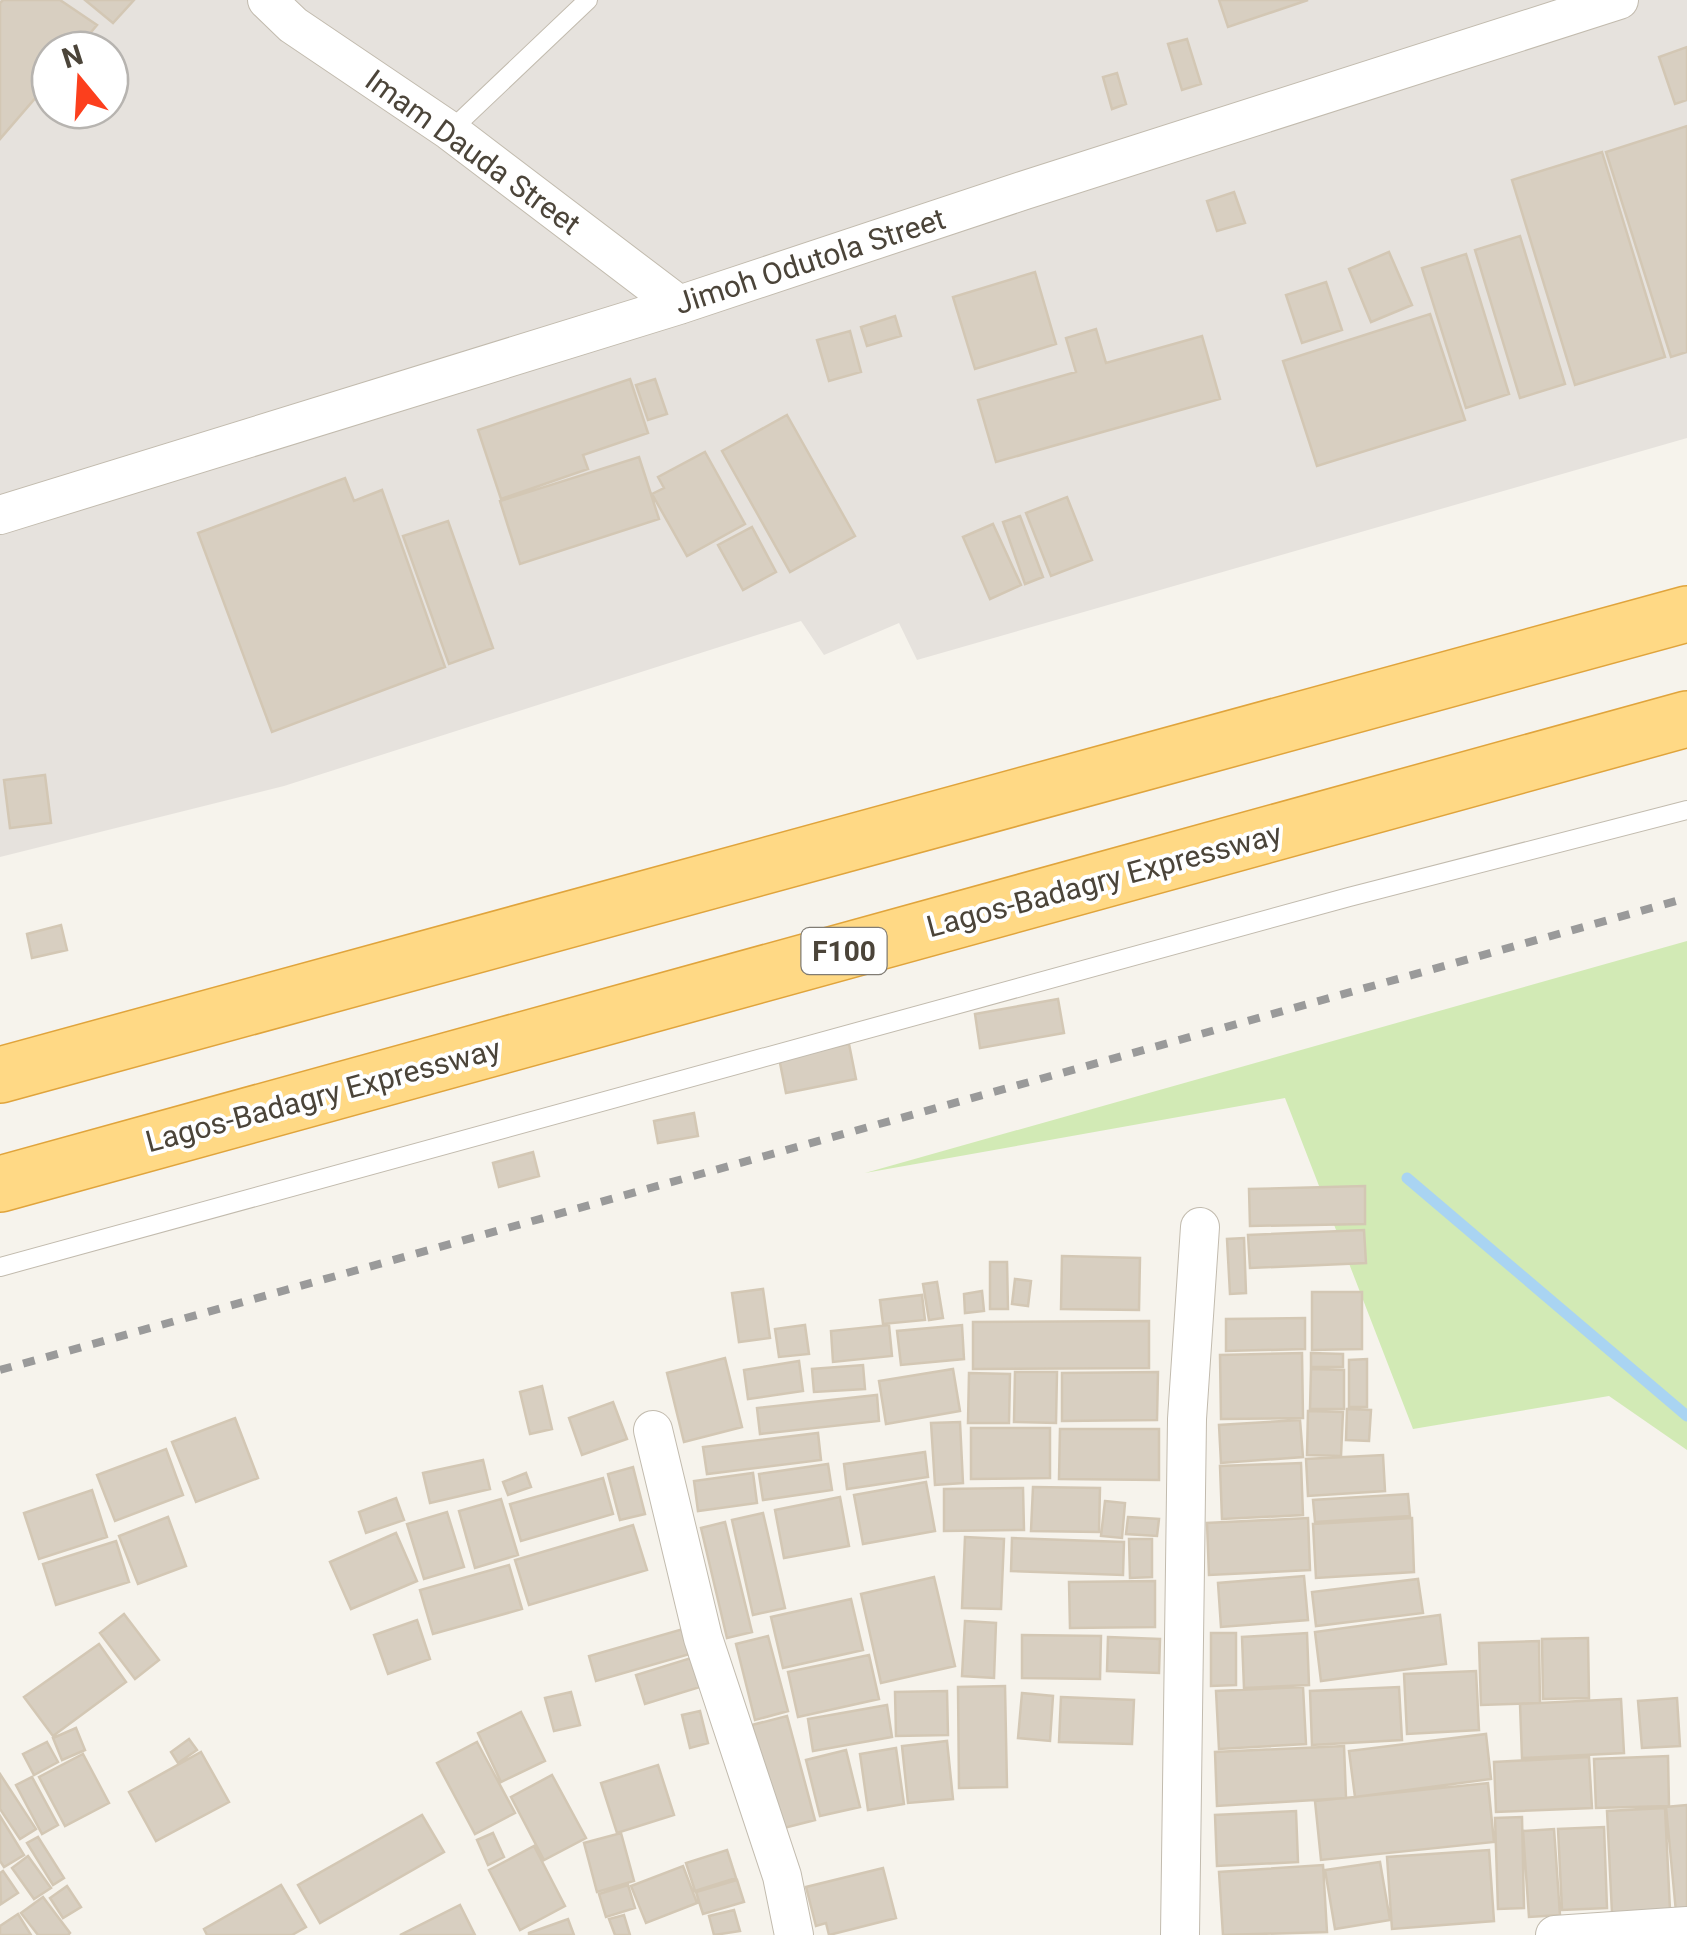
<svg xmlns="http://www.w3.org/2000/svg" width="1687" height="1935" font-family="Roboto,sans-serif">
	<rect width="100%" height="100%" fill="#f6f3ec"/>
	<path fill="#e6e2dd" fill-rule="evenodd" d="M0 0H1687V438L917 660 899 623 824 655 801 621 284 786 0 857ZM50 50H110V110H50Z"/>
	<path fill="#d2eab5" d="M1687 941V1450L1609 1396 1413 1429 1285 1098 865 1173Z"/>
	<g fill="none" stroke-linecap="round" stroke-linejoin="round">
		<path stroke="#a9d4f2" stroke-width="11" d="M1407 1178 1687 1416"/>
	</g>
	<path fill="#d8cfc1" stroke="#d3c7b4" stroke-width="2.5" d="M3 0H60L97 25 76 50H50V81L0 139V3Z
		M85 0H134L113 23Z
		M1219 0H1308L1228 27Z
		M1187 39 1201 84 1182 90 1168 44Z
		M1687 47V100L1675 104 1659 57Z
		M1117 73 1126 104 1112 109 1103 77Z
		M1687 126V352L1671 357 1606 152Z
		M1602 152 1665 357 1575 385 1512 180Z
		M1234 192 1245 223 1217 231 1207 201Z
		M1520 236 1565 384 1520 398 1475 250Z
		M1389 252 1412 305 1371 322 1349 269Z
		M1466 254 1509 394 1466 408 1422 268Z
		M1035 272 1056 344 975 369 953 297Z
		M1326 282 1342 330 1302 343 1286 295Z
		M1430 314 1465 420 1317 466 1283 361Z
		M895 316 901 336 867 346 861 327Z
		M1096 329 1106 363 1202 336 1220 399 996 462 978 400 1076 372 1066 338Z
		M850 331 861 372 829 381 817 340Z
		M630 379 648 433 583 455 588 469 501 499 478 430Z
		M655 379 667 414 648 420 636 385Z
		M787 415 855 536 790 572 722 451Z
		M705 452 745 524 687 556 652 494 664 488 658 477Z
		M639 457 659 519 520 564 500 501Z
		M345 478 354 501 382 490 445 667 272 732 198 533Z
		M1067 497 1092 560 1051 576 1026 513Z
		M1020 516 1043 577 1025 584 1003 522Z
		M448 521 493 648 449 664 403 536Z
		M993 524 1021 585 990 599 963 537Z
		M752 527 776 572 743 590 718 545Z
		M45 775 51 823 10 828 4 780Z
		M61 925 67 950 32 958 27 934Z
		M1058 999 1064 1033 980 1048 975 1014Z
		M849 1044 856 1079 786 1093 779 1058Z
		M694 1113 698 1136 658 1143 654 1121Z
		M533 1152 539 1176 499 1187 493 1163Z
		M1365 1186V1224L1250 1226 1249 1189Z
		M1364 1230 1366 1263 1250 1268 1248 1235Z
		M1244 1238 1246 1293 1230 1294 1227 1239Z
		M1062 1256 1140 1258 1139 1310 1061 1309Z
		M990 1262H1007L1008 1309H990Z
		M1015 1279 1031 1281 1028 1306 1012 1304Z
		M937 1282 943 1318 929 1320 923 1284Z
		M763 1289 770 1338 739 1342 732 1293Z
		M982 1291 984 1311 965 1313 964 1294Z
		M1312 1292H1362V1349L1312 1350Z
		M922 1295 925 1320 883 1324 880 1300Z
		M1305 1318V1349L1226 1351V1319Z
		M1149 1321V1368L973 1369V1322Z
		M805 1325 809 1354 779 1357 775 1329Z
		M889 1325 892 1356 833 1362 831 1331Z
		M962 1325 964 1359 901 1365 897 1331Z
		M1302 1353 1303 1418 1221 1419 1220 1355Z
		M1311 1353 1343 1354V1367H1311Z
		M725 1358 742 1427 684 1442 667 1373Z
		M1367 1359V1407H1349V1360Z
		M799 1361 803 1391 748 1399 744 1370Z
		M863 1365 865 1389 814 1392 812 1369Z
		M953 1369 960 1411 886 1424 879 1381Z
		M1311 1369 1344 1370V1409H1310Z
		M1015 1372H1057L1056 1423 1014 1422Z
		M1158 1372 1157 1420 1062 1421V1373Z
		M969 1373 1010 1374 1009 1423H968Z
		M542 1386 552 1429 530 1434 520 1392Z
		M877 1395 879 1421 760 1434 757 1408Z
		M613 1402 627 1439 582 1455 569 1418Z
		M1347 1409 1371 1410 1369 1441 1346 1440Z
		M1308 1411 1343 1412 1341 1456 1307 1455Z
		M235 1418 258 1478 196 1502 172 1442Z
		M1300 1420 1303 1457 1221 1463 1219 1425Z
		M960 1422 963 1483 935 1485 931 1423Z
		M971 1428H1050V1478L971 1479Z
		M1060 1429H1159V1480L1059 1479Z
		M818 1433 821 1460 707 1474 703 1447Z
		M166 1449 183 1495 115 1521 97 1475Z
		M925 1452 928 1477 847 1489 844 1464Z
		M1383 1455 1385 1491 1308 1496 1306 1459Z
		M483 1460 490 1489 430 1503 423 1473Z
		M1301 1463 1303 1515 1222 1519 1220 1466Z
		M828 1464 832 1490 763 1500 759 1474Z
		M633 1467 645 1514 620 1520 608 1474Z
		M526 1473 531 1487 508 1495 503 1482Z
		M753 1473 757 1503 698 1511 694 1481Z
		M603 1478 613 1514 521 1541 510 1504Z
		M926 1482 935 1531 863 1544 854 1495Z
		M1033 1487 1100 1488 1099 1532 1031 1531Z
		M1023 1488 1024 1530 944 1531V1489Z
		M92 1490 107 1537 39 1559 24 1513Z
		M1408 1494 1410 1516 1315 1522 1313 1500Z
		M840 1497 849 1546 784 1558 775 1510Z
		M396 1498 404 1520 366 1533 359 1512Z
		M501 1499 518 1555 475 1568 459 1511Z
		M1105 1501 1125 1503 1122 1538 1101 1536Z
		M447 1512 464 1567 424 1579 407 1524Z
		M763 1513 785 1608 753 1615 732 1520Z
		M168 1517 186 1566 138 1584 119 1536Z
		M1128 1517 1159 1519 1157 1536 1126 1534Z
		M1308 1518 1310 1570 1209 1575 1207 1523Z
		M1412 1518 1414 1572 1316 1578 1313 1524Z
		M725 1522 752 1632 727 1638 701 1528Z
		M633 1525 647 1570 529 1605 515 1560Z
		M396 1533 417 1581 351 1609 330 1562Z
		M965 1537 1004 1539 1001 1609 962 1608Z
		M1012 1538 1124 1542 1123 1575 1011 1571Z
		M1129 1539H1152V1577L1130 1578Z
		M116 1541 129 1582 56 1605 43 1564Z
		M509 1565 522 1609 433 1634 420 1590Z
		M1304 1576 1308 1620 1221 1627 1218 1583Z
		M934 1577 955 1666 881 1683 861 1594Z
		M1418 1579 1423 1613 1316 1626 1312 1592Z
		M1155 1581V1627L1070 1628 1069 1582Z
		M851 1599 863 1650 783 1668 771 1617Z
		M124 1614 159 1660 135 1679 100 1633Z
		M1440 1615 1446 1664 1321 1681 1315 1632Z
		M417 1620 430 1659 388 1674 374 1635Z
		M965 1621 996 1623 994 1678 962 1676Z
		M690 1627 697 1652 596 1681 589 1656Z
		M1211 1633H1236V1685L1211 1686Z
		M1307 1633 1309 1685 1244 1688 1242 1637Z
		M1022 1635 1101 1636 1100 1679 1022 1678Z
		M768 1636 788 1711 755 1720 736 1644Z
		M1108 1637 1160 1639 1159 1673 1107 1671Z
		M1588 1638 1589 1698 1543 1699 1542 1639Z
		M1539 1641 1540 1703 1481 1705 1479 1643Z
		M99 1644 126 1682 53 1736 24 1697Z
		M869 1655 879 1699 798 1717 788 1672Z
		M691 1658 700 1687 645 1704 636 1675Z
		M1476 1671 1479 1730 1407 1734 1404 1674Z
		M1005 1686 1007 1787 959 1788 958 1687Z
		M1303 1687 1306 1744 1219 1749 1216 1691Z
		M1399 1687 1402 1740 1312 1745 1310 1691Z
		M947 1691 948 1735 896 1736 895 1692Z
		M571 1692 580 1725 554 1731 545 1698Z
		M1022 1693 1053 1696 1050 1741 1018 1738Z
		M1061 1697 1134 1700 1132 1744 1059 1742Z
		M1677 1698 1680 1746 1642 1748 1638 1701Z
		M1621 1699 1624 1753 1522 1758 1520 1704Z
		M887 1705 892 1737 813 1751 808 1719Z
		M700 1711 708 1743 690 1748 682 1715Z
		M521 1712 545 1761 501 1782 478 1733Z
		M787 1716 815 1820 780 1829 752 1725Z
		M76 1728 85 1750 62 1760 53 1738Z
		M1486 1734 1491 1779 1355 1797 1349 1751Z
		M189 1739 197 1750 178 1763 171 1752Z
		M947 1741 953 1799 908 1803 902 1746Z
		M47 1742 58 1762 34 1775 23 1754Z
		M477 1742 515 1813 475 1834 437 1763Z
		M1344 1746 1346 1798 1217 1806 1215 1752Z
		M896 1748 904 1804 868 1810 860 1754Z
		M846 1750 860 1807 820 1816 806 1760Z
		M201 1752 229 1802 156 1841 129 1792Z
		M83 1754 109 1803 65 1826 39 1777Z
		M1668 1756 1669 1806 1596 1808 1594 1759Z
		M1589 1757 1592 1808 1496 1812 1494 1762Z
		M658 1765 674 1815 617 1833 601 1783Z
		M0 1774 36 1829 20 1839 0 1809Z
		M552 1775 586 1838 544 1860 511 1797Z
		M32 1777 58 1825 42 1834 16 1785Z
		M1488 1783 1494 1842 1321 1860 1315 1801Z
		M1687 1805V1911L1676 1912 1666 1807Z
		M1665 1808 1670 1910 1612 1913 1607 1811Z
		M1296 1811 1298 1862 1217 1866 1215 1815Z
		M422 1815 444 1852 320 1923 298 1885Z
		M0 1816 24 1855 4 1867 0 1861Z
		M1522 1817 1524 1908 1498 1909 1495 1818Z
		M1604 1827 1607 1908 1562 1910 1558 1829Z
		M1554 1829 1560 1915 1529 1917 1523 1831Z
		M493 1833 504 1857 488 1865 477 1840Z
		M621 1833 634 1881 597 1892 584 1843Z
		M38 1837 64 1878 53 1885 27 1843Z
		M534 1846 565 1906 520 1930 489 1870Z
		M727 1850 736 1878 695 1891 686 1863Z
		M1489 1850 1494 1921 1392 1929 1387 1857Z
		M28 1856 51 1888 34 1899 12 1868Z
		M1380 1862 1390 1920 1335 1929 1325 1870Z
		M1323 1865 1327 1932 1223 1935 1219 1872Z
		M683 1866 697 1903 646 1923 631 1886Z
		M883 1868 896 1918 829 1935 826 1923 816 1926 806 1887Z
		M3 1871 18 1893 1 1904 0 1873Z
		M737 1880 744 1902 703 1914 696 1892Z
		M281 1885 306 1927 292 1935H207L204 1929Z
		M628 1885 635 1908 606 1917 599 1894Z
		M67 1886 81 1907 63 1918 50 1898Z
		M43 1897 70 1933 68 1935H38L21 1913Z
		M460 1905 475 1935H400Z
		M734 1910 740 1931 714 1935 709 1916Z
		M18 1914 31 1935H0V1926Z
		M624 1915 630 1935H615L609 1919Z
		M568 1919 574 1935H529V1933Z"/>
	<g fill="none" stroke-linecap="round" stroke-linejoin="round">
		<defs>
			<path id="service" d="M450 131 588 0
				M0 1267 1349 897 1687 810"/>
			<path id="minor" d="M267 0 293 25 450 131 679 305
				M0 515 679 305 1025 190 1619 0
				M653 1430 703 1638 782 1876 794 1935
				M1180 1935 1187 1419 1200 1227
				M1555 1935 1687 1926"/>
			<path id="trunk" d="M0 1075 1687 614
				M0 1184 1687 719"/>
		</defs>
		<use href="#service" stroke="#c2bbae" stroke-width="20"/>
		<use href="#minor" stroke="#c2bbae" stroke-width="40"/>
		<use href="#trunk" stroke="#e0a43c" stroke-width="58"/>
		<use href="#service" stroke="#fff" stroke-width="18"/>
		<use href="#minor" stroke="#fff" stroke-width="38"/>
		<use href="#trunk" stroke="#ffd985" stroke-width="55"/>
		<path stroke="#9a9a9a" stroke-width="8" stroke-dasharray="12 12" stroke-linecap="butt" d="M0 1370 1687 898"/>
	</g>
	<g text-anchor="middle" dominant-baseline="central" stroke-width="8" stroke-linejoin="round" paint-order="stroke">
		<rect fill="#fff" stroke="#817c74" stroke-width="2.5" x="801.5" y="928" width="85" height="46" rx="8"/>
		<g font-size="28" font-weight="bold" fill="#4b4439">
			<text x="844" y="951">F100</text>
		</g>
		<g font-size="30" fill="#4b4439" stroke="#fff">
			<text transform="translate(473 152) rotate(36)">Imam Dauda Street</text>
			<text transform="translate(810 261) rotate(-18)">Jimoh Odutola Street</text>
			<text transform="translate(1104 880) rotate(-15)">Lagos-Badagry Expressway</text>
			<text transform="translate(323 1095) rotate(-15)">Lagos-Badagry Expressway</text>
		</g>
	</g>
	<g transform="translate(80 80) rotate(342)"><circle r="48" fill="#ffffff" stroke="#b7b4b0" stroke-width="2.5"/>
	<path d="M0-8L18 38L0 25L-18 38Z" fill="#fc3f1d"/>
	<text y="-15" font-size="28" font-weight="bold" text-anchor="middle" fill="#4b4439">N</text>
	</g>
</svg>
